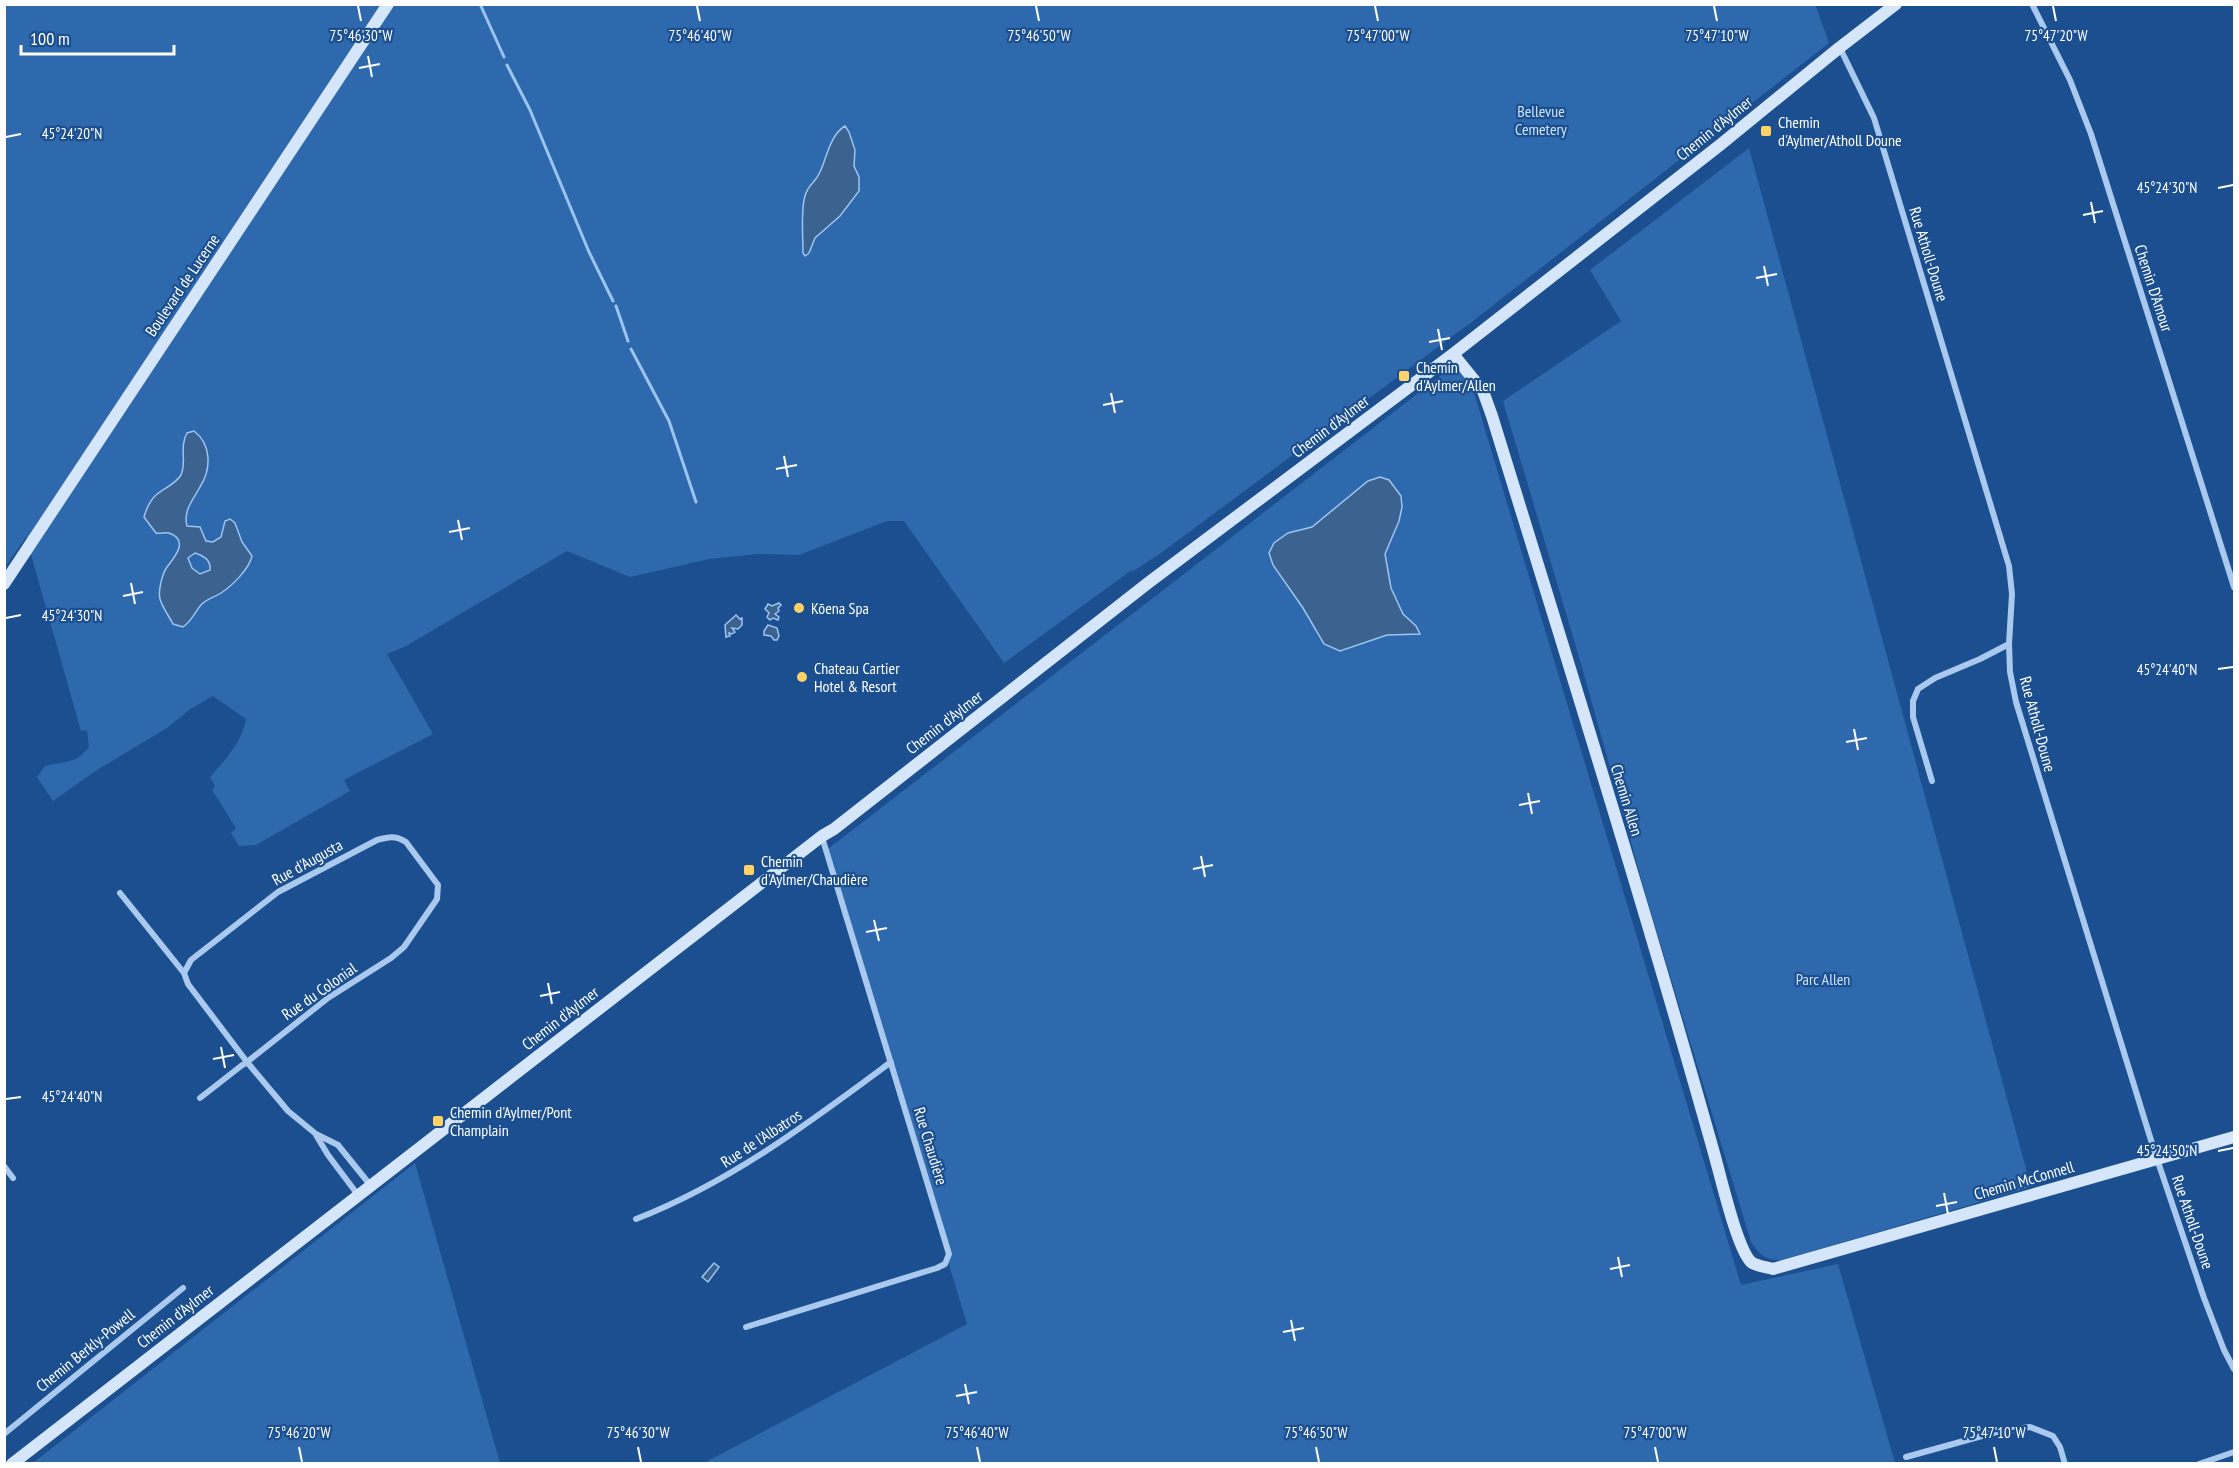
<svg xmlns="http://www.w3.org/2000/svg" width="2239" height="1468" font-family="'PT Sans Narrow',sans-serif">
	<rect width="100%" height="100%" fill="#1b4f8f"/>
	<path fill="#2e69ad" d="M1815 4 1829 43 1473 321 1161 553 1135 570 1129 572 1004 663 904 521H887L799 555 758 554 709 559 630 577 567 551 406 646 387 654 433 734 344 780 350 791 256 845 239 846 231 833 236 828 212 790 215 786 210 777C224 761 243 741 246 719L213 696 189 710 167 728 97 770 53 801 37 777 45 766C65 761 76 764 89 747L87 730 81 731 26 537 5 567V5Z
		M1749 148 2031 1187 1782 1260C1767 1261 1759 1255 1751 1242L1648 903 1581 664 1503 401 1621 321 1590 270Z
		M1452 367 1469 376 1741 1285 1838 1264 1895 1463 702 1464 967 1324 824 852Z
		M415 1163 500 1463H33Z"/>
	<path fill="#3c6290" stroke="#9cc4f0" stroke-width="1.5" fill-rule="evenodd" d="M845 126 849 132 855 150 854 166 859 177V191L840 216 815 238 809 253 805 256 803 253C803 236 801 217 804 200 807 184 815 184 820 172 827 157 830 135 845 126Z
		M194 431C211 444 212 468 200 487 193 500 183 510 187 526L200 527 206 541 213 542 221 537 225 521 230 519 235 523 242 542 252 556C249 569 233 585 221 593 215 597 206 599 201 605 194 613 192 621 183 627L173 624C169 616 162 607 160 599 158 591 162 574 167 567 174 558 190 540 169 533 165 532 161 534 156 533L144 517C146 510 149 502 155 496 163 488 175 485 181 475 187 462 179 447 187 433ZM195 553C204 556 211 560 210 570L200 574 192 568 188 558Z
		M1380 477 1389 480 1401 496 1402 507 1399 521 1385 554 1391 588 1403 614 1416 626 1420 634 1387 635 1340 651 1324 644 1303 608 1273 565 1269 553 1274 543 1288 533 1312 527 1368 481Z
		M768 604 772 606 779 603 781 605 778 608 779 611 775 614 779 617 778 620 773 618 770 620 767 617 769 613 765 609Z
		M736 615 740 619 742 618V625L738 629 732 628 735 632 732 634 729 633 730 636 726 637 725 625Z
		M768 625 777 628 779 636 777 640H774L771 636 764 635V631Z
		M714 1263 719 1267 708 1282 702 1277Z"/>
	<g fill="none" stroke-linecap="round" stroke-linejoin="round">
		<path stroke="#9cc4f0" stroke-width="3" d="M480 4 504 57
			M507 65 530 110 589 252 613 301
			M616 306 628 341
			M631 349 669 421 696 502"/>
		<path stroke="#a9c9ee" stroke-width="6" d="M2032 4 2070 80 2091 134 2234 587
			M1840 48 1874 118 2009 566 2012 594 2009 644 2010 672 2016 702 2154 1150 2204 1298 2224 1350 2234 1369
			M1932 781 1913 717V701L1918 689 1935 678 1980 659 2009 644
			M120 893 184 973
			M200 1098 241 1066 247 1062 328 998 391 958 404 947 437 899 438 885 406 842C395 835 388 837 377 840L278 892 191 960 184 973 188 984 247 1062 288 1111 316 1134 338 1145 371 1186
			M316 1135 328 1155 358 1195
			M4 1166 13 1178
			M636 1219C731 1182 810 1122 891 1062
			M746 1327 937 1268 945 1264 949 1254 822 837
			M4 1434 183 1288
			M1906 1457 2000 1431 2030 1427 2053 1436 2060 1447 2065 1464
			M2199 1464 2234 1452"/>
		<path stroke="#d6e6fa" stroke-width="12" d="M1453 354 1483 391 1492 416C1567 659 1643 901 1712 1146 1719 1169 1736 1247 1751 1262 1756 1266 1766 1267 1773 1269L2234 1137
			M4 584 388 4
			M12 1464 822 836 834 829 1148 583 1453 354 1720 145 1839 48 1896 4"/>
	</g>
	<path fill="none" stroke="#fff" stroke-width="2" d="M358 6 361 21M697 6 700 21M1036 6 1039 21M1375 6 1378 21M1714 6 1717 21M2053 6 2056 21M368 56 372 77M359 68 380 64M6 137 21 134M2218 188 2233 185M2091 202 2095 223M2083 215 2103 211M1764 266 1768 286M1756 278 1777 274M1438 329 1442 350M1429 342 1450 338M1111 393 1115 413M1103 405 1123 401M784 456 788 477M776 469 797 465M458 520 462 540M449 532 470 528M131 583 135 604M123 596 143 592M6 618 21 615M2218 669 2233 667M1854 729 1858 750M1846 742 1867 738M1528 793 1532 814M1519 805 1540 801M1201 856 1205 877M1193 869 1213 865M874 920 879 941M866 932 887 928M548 983 552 1004M540 996 560 992M221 1047 225 1068M213 1059 234 1055M6 1099 21 1097M2218 1151 2233 1148M1944 1193 1948 1214M1936 1206 1957 1202M1618 1257 1622 1277M1610 1269 1630 1265M1291 1320 1295 1341M1283 1332 1304 1328M965 1384 969 1404M956 1396 977 1392M299 1447 302 1462M638 1447 641 1462M977 1447 980 1462M1316 1447 1319 1462M1655 1447 1658 1462M1994 1447 1997 1462"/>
	<g fill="#ffd166" stroke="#1b4f8f" stroke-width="2">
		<rect x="1760" y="125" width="12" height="12" rx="3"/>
		<rect x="1398" y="370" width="12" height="12" rx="3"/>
		<circle cx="799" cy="608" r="6"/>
		<circle cx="802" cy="677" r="6"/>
		<rect x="743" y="864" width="12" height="12" rx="3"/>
		<rect x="432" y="1115" width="12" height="12" rx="3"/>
	</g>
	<g text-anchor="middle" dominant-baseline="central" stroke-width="4.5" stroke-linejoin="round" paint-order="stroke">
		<g font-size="16" fill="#cfe3fa" stroke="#1b4f8f">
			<text x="1541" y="111">Bellevue<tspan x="1541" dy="18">Cemetery</tspan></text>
			<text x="1823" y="979">Parc Allen</text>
		</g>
		<g font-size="16" fill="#fff" stroke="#1b4f8f" text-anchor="start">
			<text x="1778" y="122">Chemin<tspan x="1778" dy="18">d'Aylmer/Atholl Doune</tspan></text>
			<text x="1416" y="367">Chemin<tspan x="1416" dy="18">d'Aylmer/Allen</tspan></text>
			<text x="811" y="608">Kōena Spa</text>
			<text x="814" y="668">Chateau Cartier<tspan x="814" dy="18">Hotel &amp; Resort</tspan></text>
			<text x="761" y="861">Chemin<tspan x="761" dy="18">d'Aylmer/Chaudière</tspan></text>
			<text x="450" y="1112">Chemin d'Aylmer/Pont<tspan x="450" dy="18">Champlain</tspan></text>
		</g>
		<g font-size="16" fill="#fff" stroke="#1b4f8f">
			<text transform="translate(1714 128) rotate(-39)">Chemin d'Aylmer</text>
			<text transform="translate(1929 254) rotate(73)">Rue Atholl-Doune</text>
			<text transform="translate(182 285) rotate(-56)">Boulevard de Lucerne</text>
			<text transform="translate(2154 288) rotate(72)">Chemin D'Amour</text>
			<text transform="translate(1330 426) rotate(-37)">Chemin d'Aylmer</text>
			<text transform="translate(944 722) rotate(-38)">Chemin d'Aylmer</text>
			<text transform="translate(2038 724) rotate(75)">Rue Atholl-Doune</text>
			<text transform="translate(1627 800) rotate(73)">Chemin Allen</text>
			<text transform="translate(307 862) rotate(-29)">Rue d'Augusta</text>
			<text transform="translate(319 991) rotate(-35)">Rue du Colonial</text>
			<text transform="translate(560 1018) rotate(-38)">Chemin d'Aylmer</text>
			<text transform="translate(761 1138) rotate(-33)">Rue de l'Albatros</text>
			<text transform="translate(931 1146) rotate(73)">Rue Chaudière</text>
			<text transform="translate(2024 1180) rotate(-16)">Chemin McConnell</text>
			<text transform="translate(2193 1222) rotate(71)">Rue Atholl-Doune</text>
			<text transform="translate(175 1316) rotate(-38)">Chemin d'Aylmer</text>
			<text transform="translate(85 1350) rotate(-39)">Chemin Berkly-Powell</text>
		</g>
	</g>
	<g font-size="15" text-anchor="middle" fill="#fff" stroke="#1b4f8f" stroke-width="4.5" stroke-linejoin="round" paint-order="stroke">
		<text x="361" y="41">75°46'30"W</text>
		<text x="700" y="41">75°46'40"W</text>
		<text x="1039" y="41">75°46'50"W</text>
		<text x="1378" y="41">75°47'00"W</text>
		<text x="1717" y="41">75°47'10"W</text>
		<text x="2056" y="41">75°47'20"W</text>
		<text x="72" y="139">45°24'20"N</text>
		<text x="2167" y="193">45°24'30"N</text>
		<text x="72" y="621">45°24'30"N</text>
		<text x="2167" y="675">45°24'40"N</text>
		<text x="72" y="1102">45°24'40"N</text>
		<text x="2167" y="1156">45°24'50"N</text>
		<text x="299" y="1438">75°46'20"W</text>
		<text x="638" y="1438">75°46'30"W</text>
		<text x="977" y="1438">75°46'40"W</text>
		<text x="1316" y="1438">75°46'50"W</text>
		<text x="1655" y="1438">75°47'00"W</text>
		<text x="1994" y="1438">75°47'10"W</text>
	</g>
	<rect width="2239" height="1468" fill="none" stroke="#ffffff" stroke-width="12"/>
	<path d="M21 45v9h153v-9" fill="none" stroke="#ffffff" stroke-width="3"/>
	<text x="30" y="45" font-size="18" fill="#ffffff" stroke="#1b4f8f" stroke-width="4.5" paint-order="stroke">100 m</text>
</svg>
